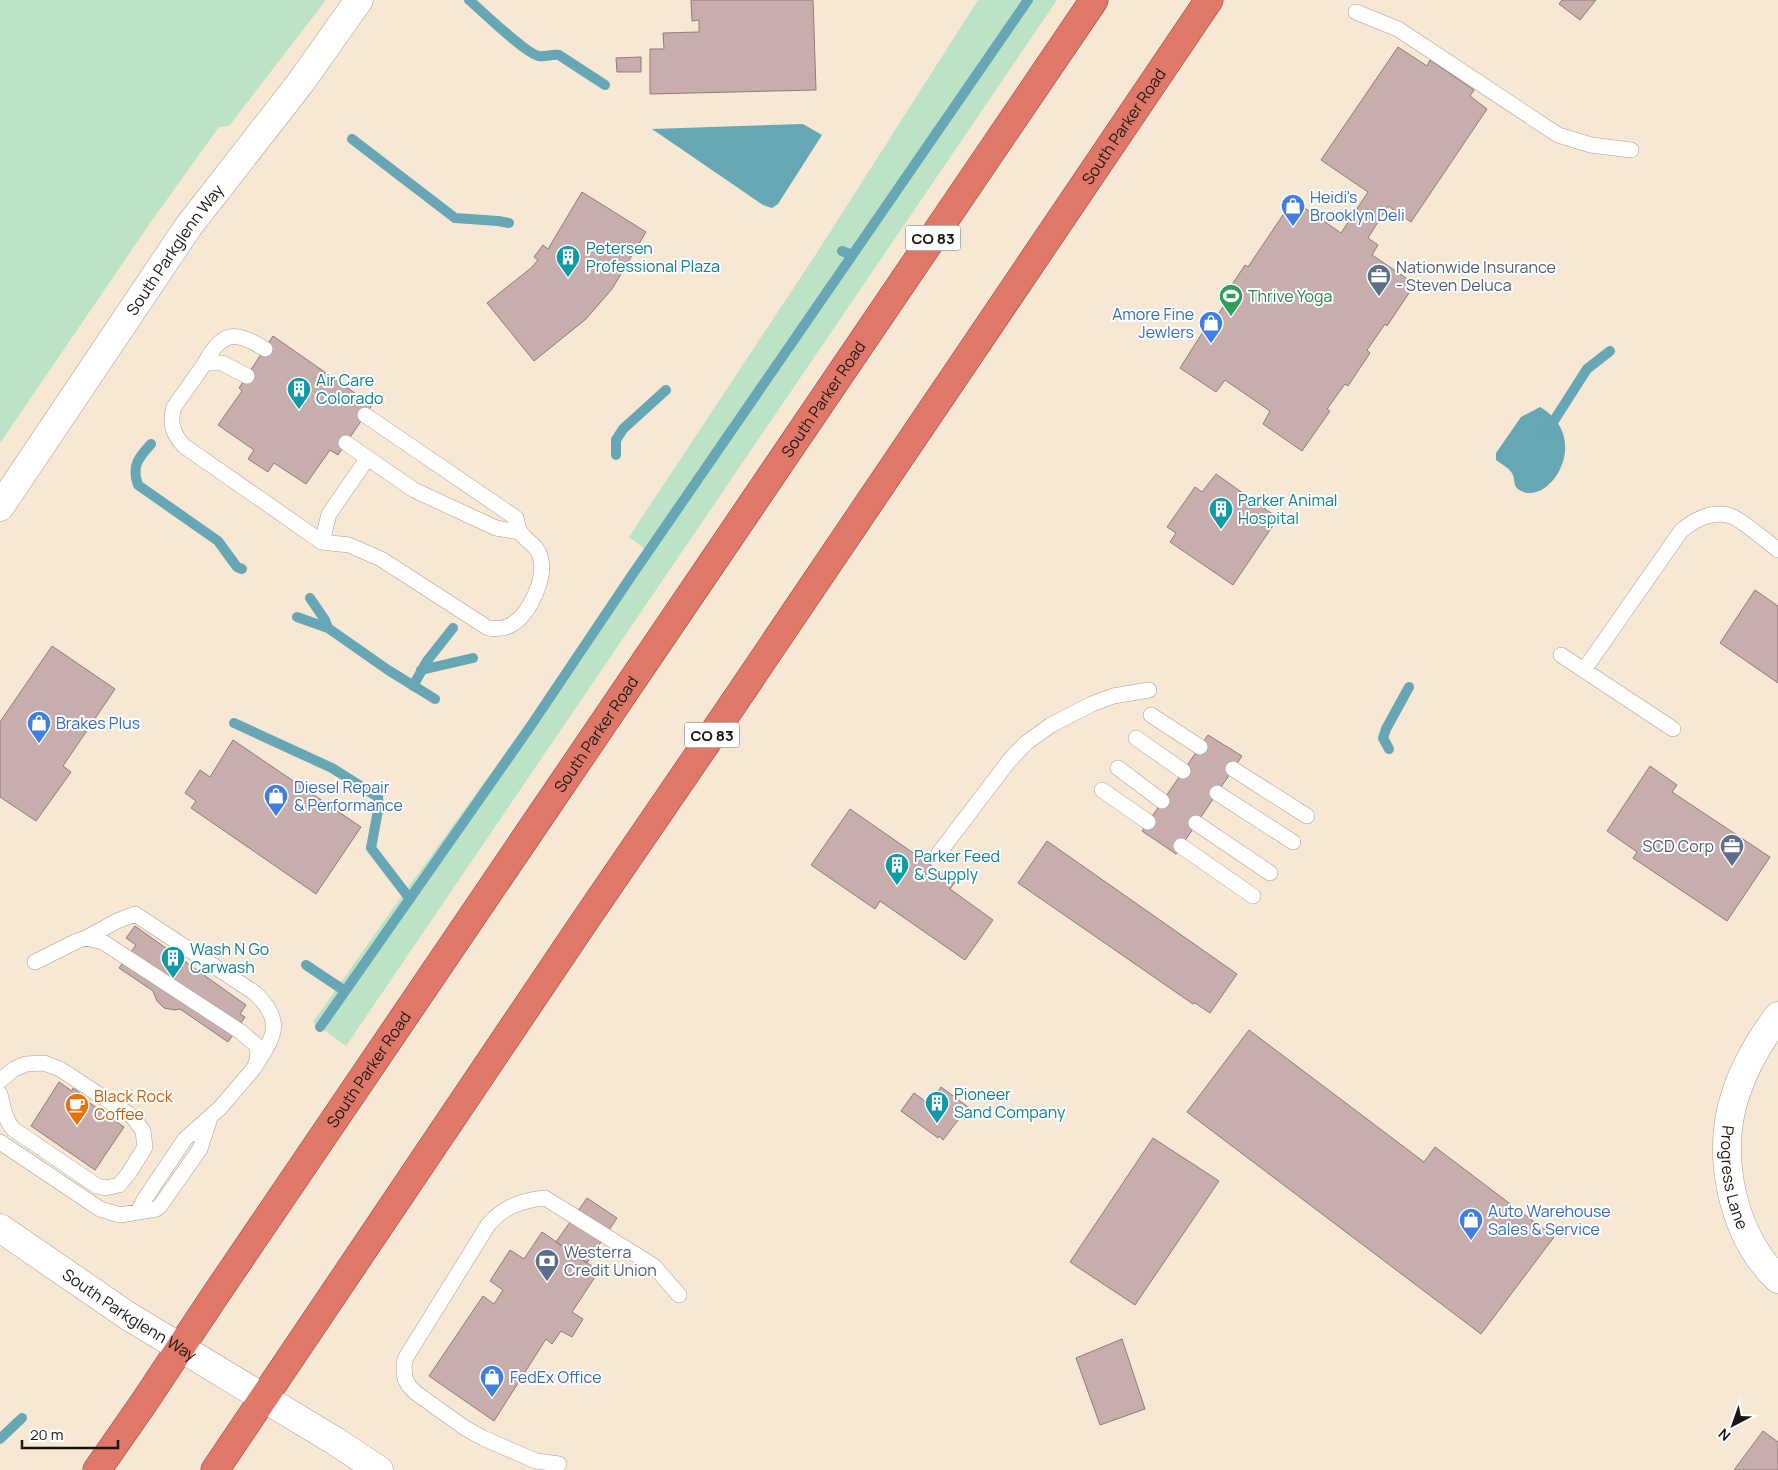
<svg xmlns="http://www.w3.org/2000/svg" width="1778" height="1470" font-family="Manrope,sans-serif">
	<rect width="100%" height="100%" fill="#f6e8d4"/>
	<path fill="#bce3c6" d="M0 0H326L229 126 219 127 150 223 0 443Z
		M978 0H1057L346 1046 313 1022 394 907 650 553 629 537 818 251Z"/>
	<path fill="#67a6b4" d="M803 124 822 135 778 204 772 208 763 205 652 129Z
		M1540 407C1595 439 1547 511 1518 489 1513 485 1515 480 1513 475 1510 468 1501 464 1496 460V453L1521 417Z"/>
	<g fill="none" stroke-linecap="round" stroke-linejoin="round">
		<path stroke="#67a6b4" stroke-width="10" d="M469 0C481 10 527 55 539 56 546 57 551 54 559 55L605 85
			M352 139 455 218 498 221 509 223
			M842 251 852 255
			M1548 430 1587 369 1610 351
			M151 444C139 457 131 466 138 485L218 541 237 567 242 569
			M616 455V440L623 429 666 390
			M310 598 325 620 328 628
			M297 617 328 628 388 670 435 699
			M421 670 473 658
			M413 686 427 661 453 628
			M234 723 332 768 378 797 379 805 371 848 410 899
			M1389 749 1383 738 1386 729 1409 687
			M306 965 345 991
			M320 1027 530 727 630 578 1028 0
			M0 1439 22 1418"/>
	</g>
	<path fill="#c7adac" stroke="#927a79" d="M691 0H813L816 90 650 94V49H664L663 33 699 32V20L692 21Z
		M1562 0H1596L1580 20 1559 4Z
		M1398 47 1427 66 1430 60 1474 90 1470 96 1487 109 1411 222 1388 206 1368 238 1378 245 1372 255 1415 284 1387 326 1385 324 1367 350 1370 353 1348 386 1345 384 1327 409 1330 411 1302 451 1263 424 1270 411 1225 380 1216 392 1180 368 1206 327 1209 329 1226 302 1222 300 1245 265 1248 267 1293 200 1341 233 1368 192 1321 160Z
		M641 57V72H617L616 58Z
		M582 192 646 232 612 289 586 319 534 361 487 303 531 268 538 260 534 257 543 245 548 249Z
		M273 336 372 405 338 455 330 450 306 484 274 463 268 472 248 459 254 450 218 425 242 391 239 388Z
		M1216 474 1278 518 1233 585 1170 542 1176 533 1167 527 1195 487 1202 492Z
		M1755 590 1778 606V683L1720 643Z
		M52 646 115 689 63 766 71 772 36 821 0 797V722Z
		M1208 735 1242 756 1176 854 1142 831Z
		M233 740 361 827 316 894 191 808 196 801 185 793 200 770 210 777Z
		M1650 766 1677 785 1672 792 1770 857 1727 921 1633 858 1637 852 1607 831Z
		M850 809 955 882 950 889 993 920 965 960 880 901 875 909 811 865Z
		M1047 841 1237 974 1210 1013 1195 1003 1193 1004 1018 883Z
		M135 926 246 1005 240 1014 245 1017 228 1042 180 1009 175 1010 164 1008 157 1001 153 991 119 968 136 945 126 938Z
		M1249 1030 1424 1162 1435 1147 1554 1237 1481 1334 1187 1112Z
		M59 1082 72 1091 73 1088 88 1099 87 1101 124 1127 95 1170 31 1126Z
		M941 1087 968 1107 943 1140 939 1136 938 1138 901 1111 914 1093 929 1104Z
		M1153 1138 1219 1181 1135 1305 1070 1262Z
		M587 1198 617 1218 587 1263 556 1242Z
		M542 1232 599 1271 572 1312 583 1319 572 1337 561 1331 552 1344 546 1339 494 1421 429 1376 483 1296 494 1304 503 1290 490 1281 510 1250 524 1259Z
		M1122 1339 1145 1409 1100 1425 1076 1358Z
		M1763 1431 1778 1442V1470H1734Z"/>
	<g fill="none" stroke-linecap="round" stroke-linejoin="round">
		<defs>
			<path id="service" d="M1356 12 1398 29 1558 135 1591 145 1631 150
				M205 363C222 330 236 331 265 349
				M247 376 222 363H205L174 407C169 423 173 434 184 446L322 542 349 545 381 559 488 628C496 629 504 629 511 625 530 614 547 577 540 556 537 545 527 542 521 533 518 529 517 522 516 518L365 415
				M346 443 414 490 496 528 520 532
				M322 542 329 514 367 459
				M1561 655 1673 729
				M1584 670 1681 531C1695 519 1712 510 1731 516 1739 518 1769 543 1778 550
				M1151 715 1200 747
				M1136 738 1183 771
				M1118 768 1162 801
				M1233 769 1307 816
				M1102 790 1148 822
				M1217 793 1293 842
				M1196 823 1270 873
				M1181 846 1253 896
				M939 853 1009 761 1026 743 1051 725 1092 704 1113 696 1149 690
				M86 938 117 921 135 914 255 993C284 1021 275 1035 256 1065
				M35 962 77 941 86 938 103 942 241 1032 255 1044 258 1050 257 1061 254 1068 220 1108 185 1139 144 1200 138 1212
				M0 1081 14 1069 26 1064 44 1063 60 1069 133 1117 143 1131 145 1147 129 1173 119 1185 105 1188 97 1186 13 1129C5 1119 3 1107 0 1094
				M0 1142 100 1209 120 1215 156 1209 160 1206 200 1149 210 1118
				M559 1464 536 1461 483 1438 465 1428 416 1393 409 1386 405 1379 404 1367 405 1359 488 1225C503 1207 522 1200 545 1198L654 1266 679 1295"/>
			<g id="minor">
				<path id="s1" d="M1778 1016C1761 1039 1745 1065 1736 1093 1715 1154 1732 1235 1778 1279"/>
			</g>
			<g id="tertiary">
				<path id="s2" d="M0 507 188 227 301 82 359 0"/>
				<path id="s3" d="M0 1228 128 1316 335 1441 379 1470"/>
			</g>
			<g id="trunk">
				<path id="s4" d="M97 1470 145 1401 214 1297 1094 0"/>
				<path id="s5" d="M215 1470 584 922 727 713 1209 0"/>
			</g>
		</defs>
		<use href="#service" stroke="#ac9f8d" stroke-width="16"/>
		<use href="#minor" stroke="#ac9f8d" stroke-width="29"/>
		<use href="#tertiary" stroke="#ac9f8d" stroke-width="29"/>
		<use href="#trunk" stroke="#964032" stroke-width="29"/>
		<use href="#service" stroke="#fff" stroke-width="15"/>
		<use href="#minor" stroke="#fff" stroke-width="28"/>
		<use href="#tertiary" stroke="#fff" stroke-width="28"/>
		<use href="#trunk" stroke="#e0786a" stroke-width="28"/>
	</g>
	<defs>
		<symbol id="shop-pin" viewBox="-11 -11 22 30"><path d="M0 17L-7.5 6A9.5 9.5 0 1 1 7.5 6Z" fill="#3f7fe0" stroke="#fff"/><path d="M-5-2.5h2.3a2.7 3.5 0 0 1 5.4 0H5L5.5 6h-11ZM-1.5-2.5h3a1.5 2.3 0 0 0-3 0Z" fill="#fff"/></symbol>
		<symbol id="building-pin" viewBox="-11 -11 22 30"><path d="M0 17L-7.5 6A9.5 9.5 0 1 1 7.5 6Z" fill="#0f9aa8" stroke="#fff"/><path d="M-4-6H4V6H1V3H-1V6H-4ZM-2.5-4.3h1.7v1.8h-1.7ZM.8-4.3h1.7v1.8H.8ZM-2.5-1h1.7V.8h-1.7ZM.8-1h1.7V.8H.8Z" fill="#fff"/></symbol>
		<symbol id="office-pin" viewBox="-11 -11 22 30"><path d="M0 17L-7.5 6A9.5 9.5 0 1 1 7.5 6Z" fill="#5c6f8a" stroke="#fff"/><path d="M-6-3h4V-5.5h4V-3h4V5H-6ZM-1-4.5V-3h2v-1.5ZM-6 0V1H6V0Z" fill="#fff"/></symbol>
		<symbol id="stadium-pin" viewBox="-11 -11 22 30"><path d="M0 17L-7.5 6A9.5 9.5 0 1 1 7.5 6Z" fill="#2e9e5b" stroke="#fff"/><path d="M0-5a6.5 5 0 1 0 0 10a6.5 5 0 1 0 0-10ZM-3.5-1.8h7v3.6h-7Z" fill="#fff"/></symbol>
		<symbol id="cafe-pin" viewBox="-11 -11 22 30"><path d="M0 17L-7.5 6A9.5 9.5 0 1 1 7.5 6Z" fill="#e8710a" stroke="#fff"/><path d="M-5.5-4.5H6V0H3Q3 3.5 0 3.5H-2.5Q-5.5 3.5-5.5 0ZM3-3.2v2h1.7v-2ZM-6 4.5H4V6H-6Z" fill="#fff"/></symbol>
		<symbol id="bank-pin" viewBox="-11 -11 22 30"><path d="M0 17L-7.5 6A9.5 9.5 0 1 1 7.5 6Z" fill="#5c6f8a" stroke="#fff"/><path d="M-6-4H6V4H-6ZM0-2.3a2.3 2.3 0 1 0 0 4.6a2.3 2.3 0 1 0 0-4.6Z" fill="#fff"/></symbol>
	</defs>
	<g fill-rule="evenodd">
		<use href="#shop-pin" x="1279" y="192" width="28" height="38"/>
		<use href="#building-pin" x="554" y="243" width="28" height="38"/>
		<use href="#office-pin" x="1365" y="262" width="28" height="38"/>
		<use href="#stadium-pin" x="1217" y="282" width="28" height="38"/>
		<use href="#shop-pin" x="1197" y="309" width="28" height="38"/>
		<use href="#building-pin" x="285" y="375" width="28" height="38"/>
		<use href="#building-pin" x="1207" y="495" width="28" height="38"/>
		<use href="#shop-pin" x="25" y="709" width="28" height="38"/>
		<use href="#shop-pin" x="262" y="782" width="28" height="38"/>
		<use href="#office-pin" x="1718" y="832" width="28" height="38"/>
		<use href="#building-pin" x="883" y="851" width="28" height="38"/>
		<use href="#building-pin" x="159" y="944" width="28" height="38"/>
		<use href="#building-pin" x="923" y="1089" width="28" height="38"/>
		<use href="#cafe-pin" x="63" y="1091" width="28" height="38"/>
		<use href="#shop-pin" x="1457" y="1206" width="28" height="38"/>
		<use href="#bank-pin" x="533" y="1247" width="28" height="38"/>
		<use href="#shop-pin" x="478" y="1363" width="28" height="38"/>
	</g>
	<g text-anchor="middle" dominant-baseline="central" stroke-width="4" stroke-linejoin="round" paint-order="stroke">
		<g fill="#fff" stroke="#5f5c57" stroke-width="1">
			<rect x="905.5" y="225.5" width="55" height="25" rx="4"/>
			<rect x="684.5" y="722.5" width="55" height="25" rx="4"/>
		</g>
		<g font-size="15" font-weight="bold" fill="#1b160f">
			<text x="933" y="238">CO 83</text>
			<text x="712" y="735">CO 83</text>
		</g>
		<g font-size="16" fill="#1b160f" stroke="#fff">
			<text stroke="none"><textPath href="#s5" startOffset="1622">South Parker Road</textPath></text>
			<text stroke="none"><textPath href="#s2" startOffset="311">South Parkglenn Way</textPath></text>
			<text stroke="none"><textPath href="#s4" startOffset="1294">South Parker Road</textPath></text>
			<text stroke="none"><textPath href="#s4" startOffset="889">South Parker Road</textPath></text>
			<text stroke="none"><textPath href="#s4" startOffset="484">South Parker Road</textPath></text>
			<text stroke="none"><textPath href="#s1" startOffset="174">Progress Lane</textPath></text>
			<text stroke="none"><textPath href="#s3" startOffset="156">South Parkglenn Way</textPath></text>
		</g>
		<g font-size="16" fill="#366cbe" stroke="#fff" text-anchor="start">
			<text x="1310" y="197">Heidi's<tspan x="1310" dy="18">Brooklyn Deli</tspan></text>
			<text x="1194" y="314" text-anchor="end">Amore Fine<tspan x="1194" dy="18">Jewlers</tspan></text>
			<text x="56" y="723">Brakes Plus</text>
			<text x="294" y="787">Diesel Repair<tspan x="294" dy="18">&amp; Performance</tspan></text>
			<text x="1488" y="1211">Auto Warehouse<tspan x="1488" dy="18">Sales &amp; Service</tspan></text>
			<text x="510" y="1377">FedEx Office</text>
		</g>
		<g font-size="16" fill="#0d838f" stroke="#fff" text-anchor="start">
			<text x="586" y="248">Petersen<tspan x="586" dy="18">Professional Plaza</tspan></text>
			<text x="316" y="380">Air Care<tspan x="316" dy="18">Colorado</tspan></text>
			<text x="1238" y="500">Parker Animal<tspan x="1238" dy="18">Hospital</tspan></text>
			<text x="914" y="856">Parker Feed<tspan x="914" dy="18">&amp; Supply</tspan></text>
			<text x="190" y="949">Wash N Go<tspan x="190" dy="18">Carwash</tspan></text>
			<text x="954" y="1094">Pioneer<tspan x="954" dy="18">Sand Company</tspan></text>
		</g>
		<g font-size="16" fill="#4e5e75" stroke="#fff" text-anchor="start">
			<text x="1396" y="267">Nationwide Insurance<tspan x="1396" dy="18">- Steven Deluca</tspan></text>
			<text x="1714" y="846" text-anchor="end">SCD Corp</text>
			<text x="564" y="1252">Westerra<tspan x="564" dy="18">Credit Union</tspan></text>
		</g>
		<g font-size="16" fill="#27864d" stroke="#fff" text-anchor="start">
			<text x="1248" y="296">Thrive Yoga</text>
		</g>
		<g font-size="16" fill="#c56008" stroke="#fff" text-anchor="start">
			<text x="94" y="1096">Black Rock<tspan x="94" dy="18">Coffee</tspan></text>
		</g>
	</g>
	<g transform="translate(1733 1425) rotate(221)" stroke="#ffffff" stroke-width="4" paint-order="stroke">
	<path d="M0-4L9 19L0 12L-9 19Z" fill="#1b160f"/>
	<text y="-8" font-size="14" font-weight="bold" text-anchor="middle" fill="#1b160f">N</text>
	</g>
	<path d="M22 1440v8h96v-8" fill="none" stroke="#1b160f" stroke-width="2.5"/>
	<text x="30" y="1440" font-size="15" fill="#1b160f" stroke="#ffffff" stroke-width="4" paint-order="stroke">20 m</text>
</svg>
